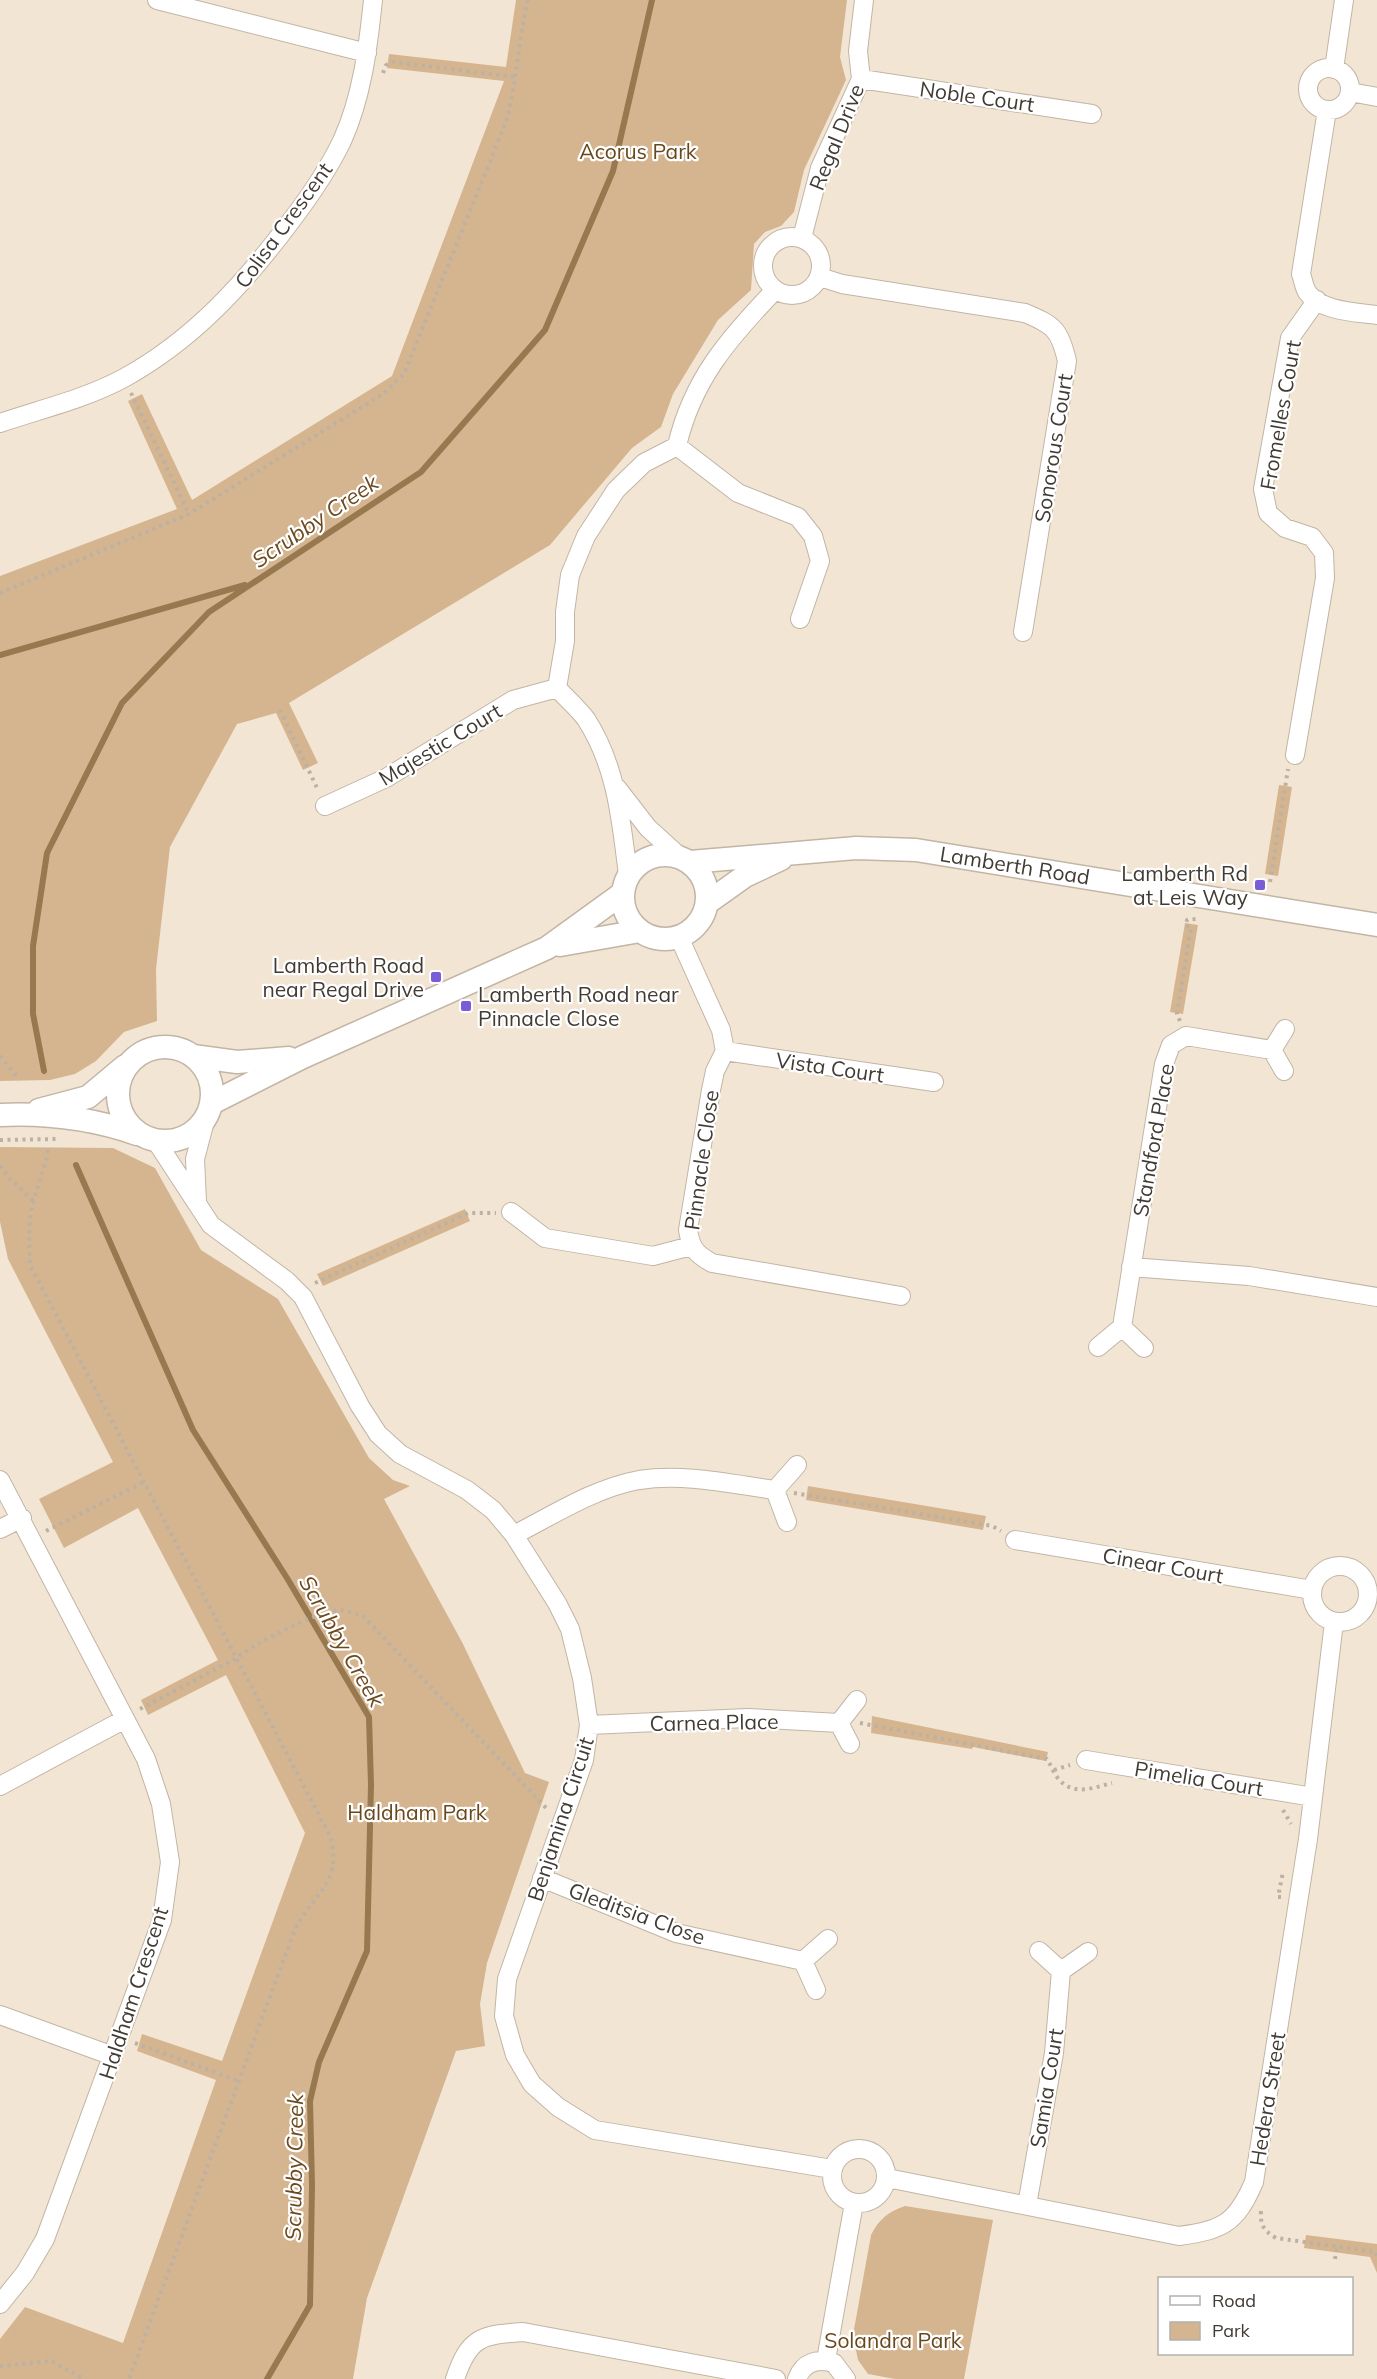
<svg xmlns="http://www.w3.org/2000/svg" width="1377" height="2379" font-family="Mulish,sans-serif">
	<rect width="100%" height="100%" fill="#f3e5d4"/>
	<path fill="#d5b590" d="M516 0H847L840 57 846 80 804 170 794 212 781 226 765 232 754 244 751 290 718 320 673 394 661 427 632 448 550 545 289 703 318 763 303 770 276 713 237 724 170 847 156 969 157 1021 124 1032 96 1061 75 1074 50 1080 0 1081V576L177 509 128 401 142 394 192 500 392 376 504 81 387 68 389 54 506 67Z
		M1279 785 1292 787 1278 876 1265 874Z
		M1185 923 1198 925 1183 1014 1170 1012Z
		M0 1147 113 1148 155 1168 201 1250 278 1299 369 1458 393 1480 410 1486 384 1499 462 1642 525 1773 549 1782 487 1963 480 2004 485 2046 456 2051 367 2298 353 2379H0V2339L25 2307 123 2343 216 2080 137 2051 142 2034 222 2061 305 1833 226 1675 148 1715 141 1700 218 1660 138 1508 64 1548 39 1499 113 1462 8 1259 0 1222Z
		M465 1209 470 1221 323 1286 317 1274Z
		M808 1486 986 1516 983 1530 806 1500Z
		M872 1716 1048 1752 1046 1761 973 1747 972 1749 871 1733Z
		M905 2206 993 2220 964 2379H895L868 2374 858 2360 853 2335 871 2235C879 2219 888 2212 905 2206Z
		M1306 2235 1377 2244V2273L1370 2257 1304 2248Z"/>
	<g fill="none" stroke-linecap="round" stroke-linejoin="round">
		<path stroke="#98784e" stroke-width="6" d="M0 655 245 585
			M44 1071 33 1014V946L47 853 122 703 209 612 421 472 545 330 613 171 652 0
			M76 1165 193 1430 287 1578 369 1717 371 1785 367 1951 319 2062 310 2101 312 2185 310 2305 267 2379"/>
		<defs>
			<path id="minor" d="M157 0 367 53
				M1308 89a21 21 0 1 1 42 0a21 21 0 1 1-42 0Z
				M1334 69 1344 0
				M861 79 1092 114
				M1350 92 1377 97
				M1327 110 1301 274C1303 279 1304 287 1307 292 1321 312 1356 312 1377 315
				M763 266a29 29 0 1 1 58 0a29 29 0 1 1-58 0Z
				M802 238 820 168 861 79 858 51 864 0
				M820 277 842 284 1025 313C1054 325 1060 330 1067 361L1023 632
				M0 423C41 409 85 399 124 378 193 340 244 284 291 221 310 196 328 170 342 141 362 97 368 48 373 0
				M677 446 738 493 798 517 813 536 820 561 800 619
				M1295 755 1325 578 1324 553 1312 537 1285 528 1268 513 1263 489 1290 338 1317 300
				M617 788 648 828 680 857
				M325 806 386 778 513 700 557 688
				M628 875C621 820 617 767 586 719 578 708 566 698 557 688L565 641V612L570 575 586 536 616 490 644 463 677 446C692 380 729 338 775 290
				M679 937 721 1030 725 1051 715 1071 711 1090 688 1230C691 1249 696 1254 712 1263L901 1296
				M725 1051 934 1082
				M1284 1071 1272 1050 1285 1029
				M156 1141 211 1225 287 1281 303 1297 360 1406 378 1434 400 1454 467 1490 493 1510 514 1535 557 1603 570 1629 582 1678 589 1725 584 1760 507 1979 504 2016 515 2055 532 2084 558 2107 595 2130 832 2169
				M197 1202 195 1159 205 1121
				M511 1212 545 1238 653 1256 691 1246
				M1131 1267 1249 1276 1377 1297
				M1122 1327 1164 1064 1171 1045 1186 1036 1272 1050
				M1098 1347 1122 1327 1144 1348
				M0 1480 146 1759 161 1804 170 1862 162 1920 45 2239 25 2273 0 2304
				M787 1522 775 1490 797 1465
				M0 1529 22 1518
				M514 1535C553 1515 595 1488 639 1480 684 1473 731 1484 775 1490
				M1015 1540 1312 1590
				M1312 1594a28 28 0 1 1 56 0a28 28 0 1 1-56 0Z
				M589 1725 748 1718 839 1723
				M850 1744 839 1723 857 1700
				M1086 1760 1313 1797
				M0 1786 125 1719
				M542 1878 676 1933 803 1961
				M1039 1951 1061 1971 1088 1952
				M816 1990 803 1961 828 1939
				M0 2015 113 2056
				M832 2176a27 27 0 1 1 54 0a27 27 0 1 1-54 0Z
				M887 2178 1179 2236C1222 2230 1236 2224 1254 2182L1308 1839 1334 1622
				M1027 2205 1054 2053 1061 1971
				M826 2360 854 2203
				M455 2379C469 2337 481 2335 523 2332L776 2379
				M797 2379C803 2362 818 2358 834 2363L846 2379"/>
			<path id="tertiary" d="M623 897a42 42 0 1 1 84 0a42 42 0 1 1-84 0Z
				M690 862 856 848 916 850 1377 925
				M707 903 745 876 781 859
				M560 945 640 931
				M118 1094a47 47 0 1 1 94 0a47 47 0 1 1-94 0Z
				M193 1056 237 1062 289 1058
				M212 1103 303 1057 547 948 623 893
				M39 1110 88 1097 125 1066
				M0 1115C46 1113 94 1119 137 1134"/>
		</defs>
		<use href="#minor" stroke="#c2b5a5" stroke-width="20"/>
		<use href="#tertiary" stroke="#c2b5a5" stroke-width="25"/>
		<path stroke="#bcb1a3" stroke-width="4" stroke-dasharray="3 4.5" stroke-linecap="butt" d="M383 73 386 65 394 62 515 77
			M131 393 189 514
			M0 593 189 514 383 394 404 374 506 122C517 82 518 41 528 0
			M280 710 318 790
			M1270 882 1288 769
			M1180 1021 1177 1014 1191 927 1186 926 1187 920 1196 919 1197 916
			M0 1056 19 1079
			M0 1140 56 1139
			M48 1150C45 1168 39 1182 34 1199 28 1221 29 1243 30 1265L331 1838C341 1885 315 1891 295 1929L129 2379
			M0 1166 11 1180 33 1201
			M315 1283 468 1213H496
			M794 1493 992 1526 1001 1531
			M46 1531 144 1482
			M140 1709 235 1659C252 1645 320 1609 341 1610 348 1610 357 1615 364 1617L549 1811
			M860 1723 1047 1759C1051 1765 1053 1772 1057 1777 1072 1797 1092 1788 1112 1783
			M1054 1770 1070 1765
			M1283 1810 1291 1824
			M1281 1897H1278L1283 1872
			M135 2043 239 2081
			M1261 2211C1260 2225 1264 2231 1276 2238L1376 2252 1377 2258
			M1335 2259 1337 2247
			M0 2366 51 2361 84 2379"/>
		<use href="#minor" stroke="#fff" stroke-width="18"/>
		<use href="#tertiary" stroke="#fff" stroke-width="22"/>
	</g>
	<g fill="#795cd6" stroke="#fff" stroke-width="2">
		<rect x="1254" y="879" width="12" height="12" rx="3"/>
		<rect x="430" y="971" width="12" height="12" rx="3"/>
		<rect x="460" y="1000" width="12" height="12" rx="3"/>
	</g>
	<g text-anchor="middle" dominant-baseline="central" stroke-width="4.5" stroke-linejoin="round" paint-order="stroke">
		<g font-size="21" fill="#413b35" stroke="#fff">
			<text transform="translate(977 96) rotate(8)">Noble Court</text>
			<text transform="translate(836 137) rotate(-68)">Regal Drive</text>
			<text transform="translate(283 225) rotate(-54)">Colisa Crescent</text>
			<text transform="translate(1280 415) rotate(-80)">Fromelles Court</text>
			<text transform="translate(1053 448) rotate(-81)">Sonorous Court</text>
			<text transform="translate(440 744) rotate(-31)">Majestic Court</text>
			<text transform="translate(1015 865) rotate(9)">Lamberth Road</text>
			<text transform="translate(830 1067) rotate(8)">Vista Court</text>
			<text transform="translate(1153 1140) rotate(-80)">Standford Place</text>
			<text transform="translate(701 1160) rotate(-82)">Pinnacle Close</text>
			<text transform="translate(1163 1565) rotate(10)">Cinear Court</text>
			<text transform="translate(714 1722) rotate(-1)">Carnea Place</text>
			<text transform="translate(1199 1778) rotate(9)">Pimelia Court</text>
			<text transform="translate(560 1819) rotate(-72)">Benjamina Circuit</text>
			<text transform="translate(637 1913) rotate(20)">Gleditsia Close</text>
			<text transform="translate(133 1993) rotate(-72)">Haldham Crescent</text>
			<text transform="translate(1046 2088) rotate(-81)">Samia Court</text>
			<text transform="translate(1267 2099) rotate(-81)">Hedera Street</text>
		</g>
		<g font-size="21" fill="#68481d" stroke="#fff">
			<text x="638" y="151">Acorus Park</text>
			<text x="417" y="1812">Haldham Park</text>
			<text x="893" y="2340">Solandra Park</text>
		</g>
		<g font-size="21" fill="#413b35" stroke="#fff" text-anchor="end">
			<text x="1248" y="873">Lamberth Rd<tspan x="1248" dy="24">at Leis Way</tspan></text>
			<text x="424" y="965">Lamberth Road<tspan x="424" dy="24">near Regal Drive</tspan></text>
			<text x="478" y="994" text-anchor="start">Lamberth Road near<tspan x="478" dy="24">Pinnacle Close</tspan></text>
		</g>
		<g font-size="22" font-style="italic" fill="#6b4a20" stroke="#fff">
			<text transform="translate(315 521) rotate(-34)">Scrubby Creek</text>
			<text transform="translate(342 1641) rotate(60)">Scrubby Creek</text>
			<text transform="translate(294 2167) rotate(-89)">Scrubby Creek</text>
		</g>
	</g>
	<rect x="1158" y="2277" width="195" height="78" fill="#ffffff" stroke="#b3b1ae" stroke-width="1.5"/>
	<rect x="1170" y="2296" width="30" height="9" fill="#ffffff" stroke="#b3b1ae" stroke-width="1.5"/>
	<text x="1212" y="2307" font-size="18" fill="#413b35">Road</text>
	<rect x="1170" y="2322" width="30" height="18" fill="#d5b590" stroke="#b3b1ae" stroke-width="1.5"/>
	<text x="1212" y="2337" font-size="18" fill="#413b35">Park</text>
</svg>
